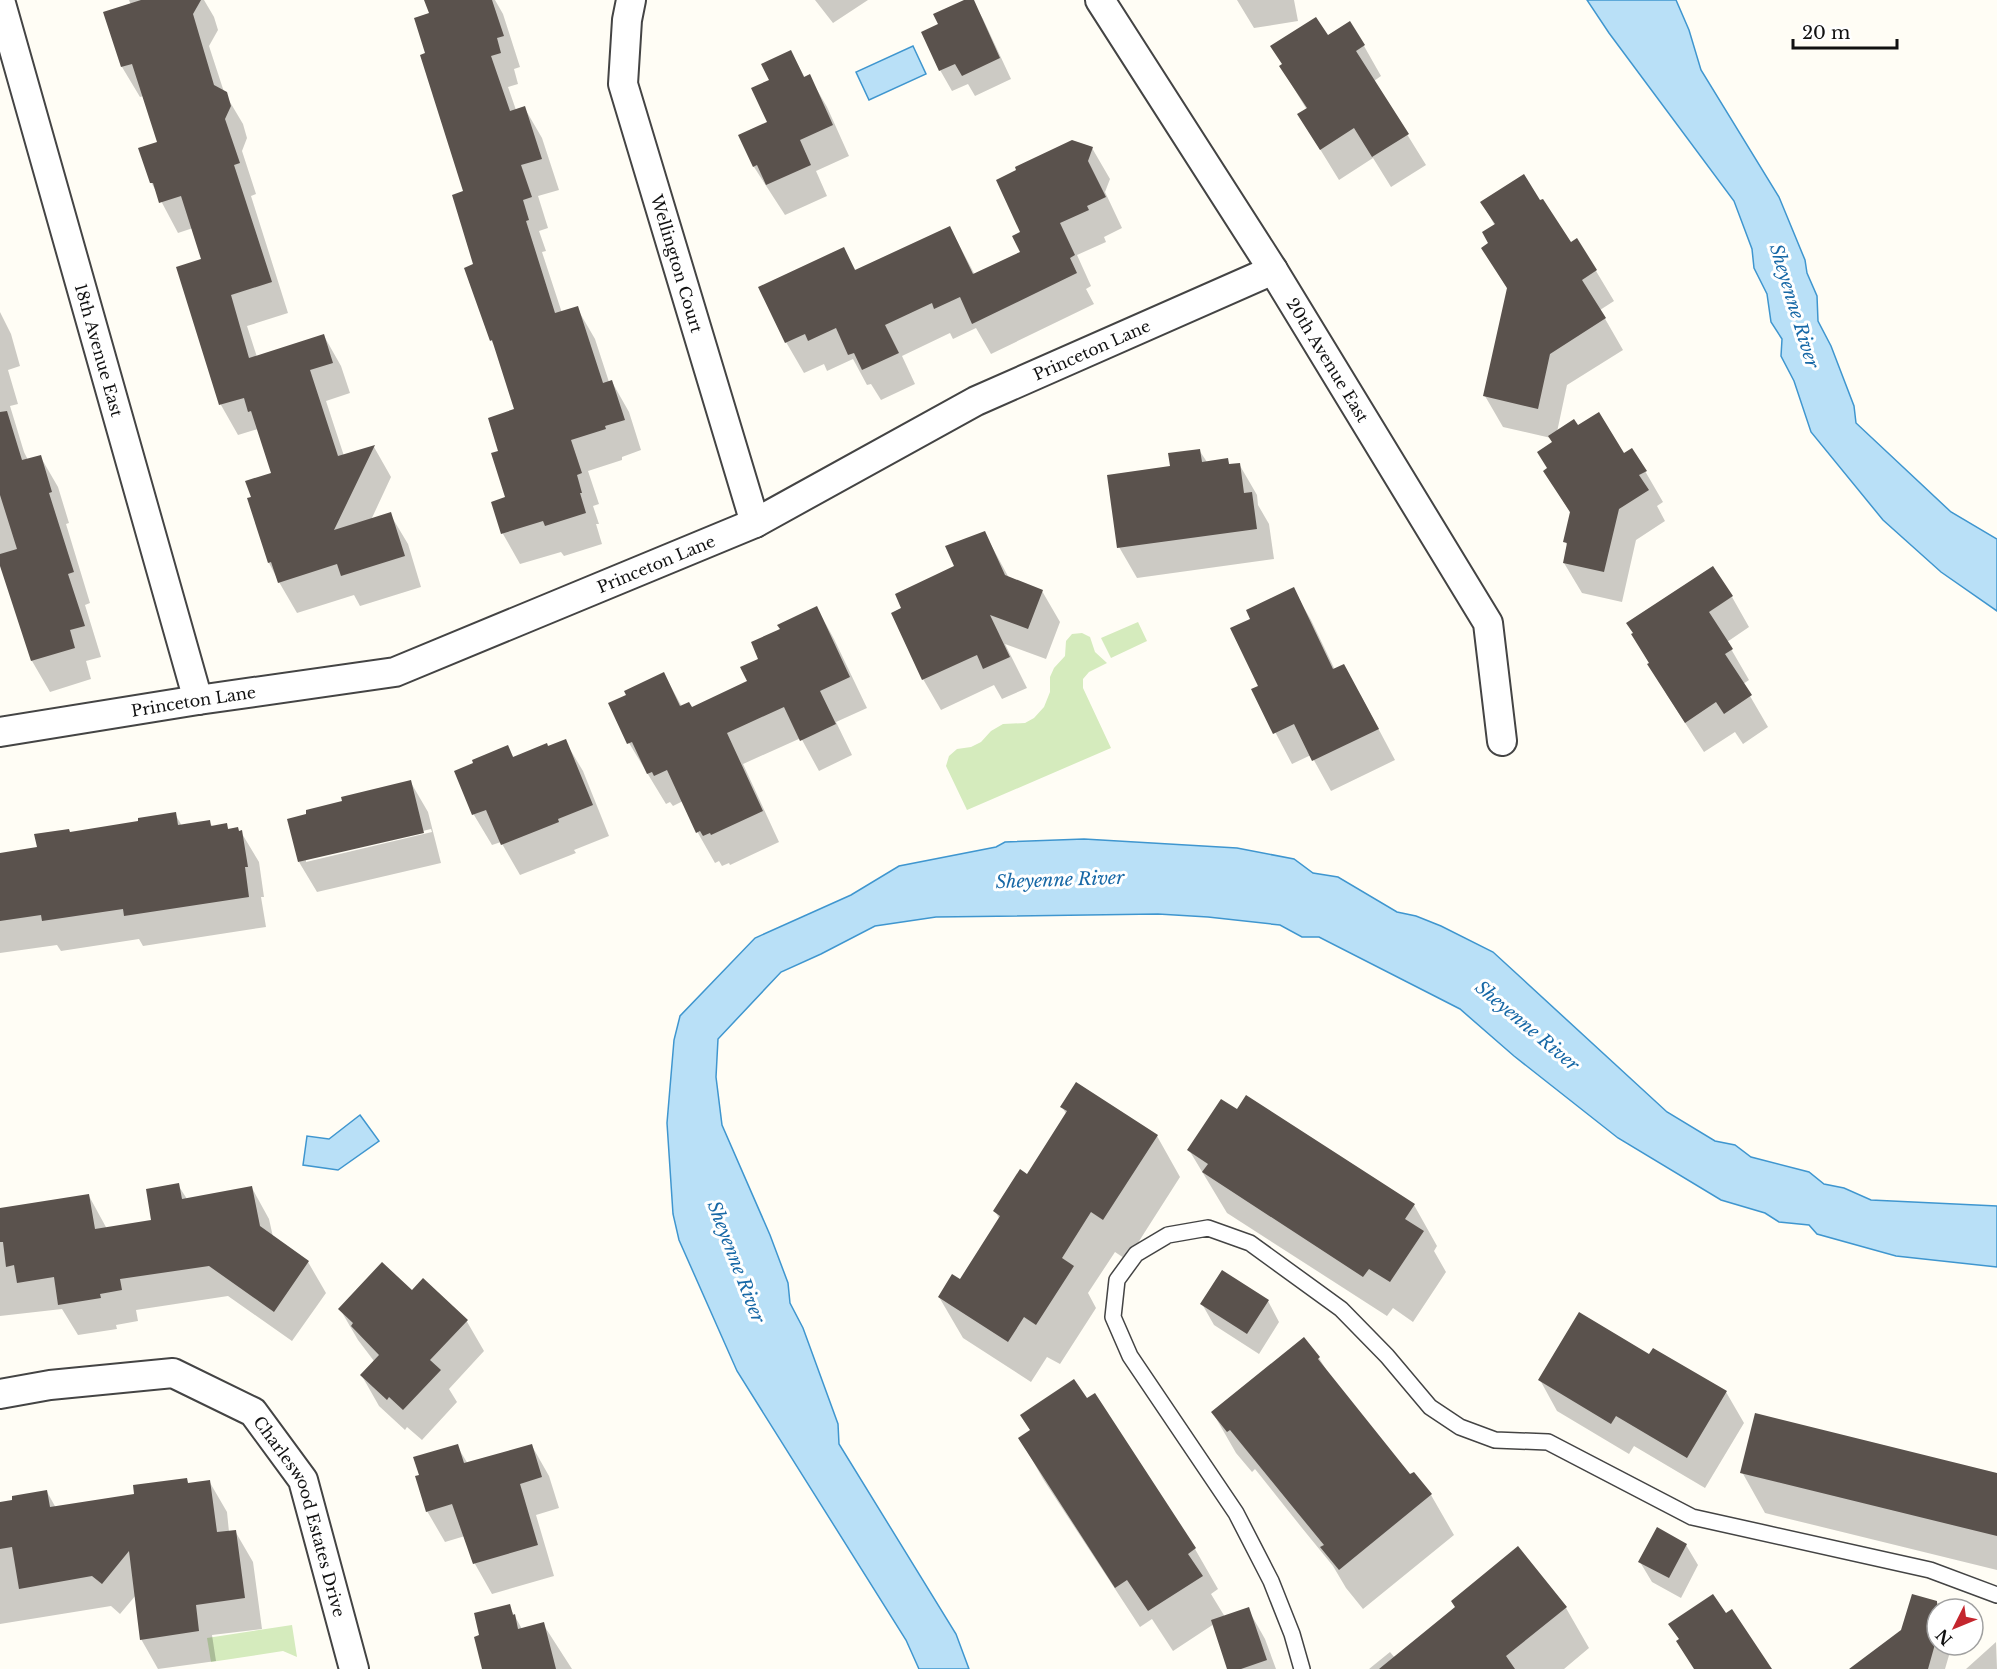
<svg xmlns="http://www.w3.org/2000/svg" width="1997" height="1669" font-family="'Libre Baskerville',serif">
	<rect width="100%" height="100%" fill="#fffdf5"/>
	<path fill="#d5ebbd" d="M1138 622 1147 641 1111 658 1101 638Z
		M1082 633 1090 637 1095 652 1107 663 1089 672 1083 679V688L1111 748 967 810 946 766 949 756 957 749 971 747 981 742 991 731 1003 724 1025 723 1034 718 1044 707 1050 692V677L1054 668 1065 656 1066 641 1072 634Z
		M292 1625 297 1657 283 1651 211 1662 207 1638Z"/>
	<path fill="#b9e0f7" stroke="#3f96cf" stroke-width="1.5" d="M1587 0H1676L1689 30 1701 70 1779 197 1805 260 1807 273 1817 296 1818 321 1831 346 1854 406 1856 423 1951 512 1997 539V611L1941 572 1883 520 1811 432 1794 381 1781 356 1782 339 1771 322 1767 294 1754 268 1752 249 1734 201 1609 33Z
		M913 46 926 74 869 100 856 72Z
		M1084 839 1237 848 1294 859 1313 873 1338 877 1397 912 1416 916 1441 926 1493 952 1667 1112 1715 1141 1735 1145 1751 1157 1809 1172 1824 1184 1844 1188 1871 1200 1997 1206V1267L1896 1256 1817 1234 1809 1225 1779 1222 1765 1213 1721 1200 1618 1138 1514 1056 1460 1009 1319 937H1302L1280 925 1208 917 1158 914 936 917 875 926 821 954 781 972 718 1039 716 1077 722 1125 770 1235 788 1283 790 1303 803 1328 838 1424 839 1444 956 1634 969 1669H919L906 1640 737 1371 679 1240 673 1214 667 1123 674 1040 680 1016 755 938 851 895 899 866 996 847 1005 842Z
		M360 1115 379 1141 338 1170 303 1165 307 1136 329 1139Z"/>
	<path fill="#0003" fill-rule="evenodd" d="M129 0H204L214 17 218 30 209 46 224 92 243 124 247 138 242 151 256 194 251 196 288 313 247 326 257 357 324 336 341 366 350 393 326 401 344 456 374 447 391 477 371 520 390 514 408 544 421 587 360 606 354 595 297 613 279 582 269 563 249 499 273 474 258 429 238 435 221 405 178 267 203 260 193 228 178 233 151 182 159 143 144 96 140 97 122 67 131 5Z
		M430 0H495L503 14 520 67 514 69 518 84 508 87 516 110 524 107 542 138 559 190 538 196 548 228 539 231 546 251 542 252 562 313 577 308 595 339 609 382H612L629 412 641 450 622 457V460L588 471 599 504 593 506 599 524H596L602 544 564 556 561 552 520 564 503 534 493 503 507 498 500 452 515 410 497 350 491 340 475 265 465 192 427 54Z
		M815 0H868L833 23Z
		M968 0H972L983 19 1011 79 975 96 968 84 952 91 940 70V25Z
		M1237 0H1294L1298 21 1254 28Z
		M1327 37 1364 46 1381 76 1374 81 1426 165 1391 187 1373 158 1339 180 1299 115 1307 110 1281 67Z
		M791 52 805 78 809 76 827 107 849 156 816 171 827 196 785 215 754 167 740 136 769 122Z
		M1092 148 1110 179 1105 192 1122 228 1104 237 1106 242 1077 255 1091 286 1086 289 1094 304 991 354 976 328 953 339 950 333 902 356 915 384 881 400 871 384 867 385 853 359 827 371 824 364 804 373 786 342 843 249 856 271 950 228 975 275 1022 253V232Z
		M1482 202 1570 244 1596 271 1614 301 1600 310 1623 350 1567 385 1557 432 1577 427 1624 455 1645 471 1663 502 1657 506 1665 521 1636 540 1622 602 1582 593 1564 563 1568 547 1565 541 1571 514 1545 471 1548 469 1553 442 1551 438 1503 427 1485 396 1508 290 1483 248 1490 244 1495 226Z
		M0 312 11 334 20 366 8 370 18 404 10 406 24 452 28 460 40 456 58 487 69 523 66 524 90 603 85 605 101 657 86 661 91 679 50 692 32 661 0 561Z
		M1199 450 1207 462 1227 460 1230 465 1239 464 1257 495 1258 505 1269 524 1274 559 1137 578 1119 547 1172 467Z
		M984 532 1009 578 1042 591 1060 622 1046 659 1005 644 1027 688 1002 699 994 685 941 710 923 679 903 609 956 567Z
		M1293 589 1311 620 1335 670 1361 696 1395 760 1331 791 1311 755 1292 764 1253 690 1260 687Z
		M1732 597 1749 627 1727 642 1749 680 1743 684 1768 727 1743 744 1735 732 1704 752 1667 695 1633 634Z
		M817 608 834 639 867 708 836 722 852 755 819 771 801 738 743 764 779 842 730 865 729 863 722 866 719 861 715 863 698 833 683 801 673 806 670 802 666 804 629 743 628 695 664 674 682 707 691 709 749 682 760 660 782 630Z
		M565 741 583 771 609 836 574 850 576 853 520 875 501 842 492 845 474 815 456 772 507 747 514 758Z
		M410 781 428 812 441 863 317 892 299 862ZM431 829 432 832 306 862V859Z
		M175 814 182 826 209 822 213 827 226 825 229 830 241 832 259 862 264 897H261L266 927 143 946 139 939 61 951 57 945 0 953V854L38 849 70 833 140 822Z
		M1062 1107 1157 1136 1180 1177 1127 1260 1115 1252 1088 1293 1096 1308 1060 1364 1047 1357 1031 1382 963 1338 939 1297 960 1281 1000 1220 995 1211 1027 1176 1067 1115Z
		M1237 1111 1414 1205 1437 1246 1434 1251 1446 1272 1413 1322 1393 1308 1387 1316 1227 1213 1189 1150Z
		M178 1185 187 1199 252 1188 269 1219 273 1237 308 1262 326 1293 292 1341 228 1296 136 1310 138 1321 116 1325 117 1329 78 1335 62 1309 0 1316V1210L89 1196 107 1229 153 1222Z
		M412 1292 466 1320 484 1351 449 1389 457 1402 422 1440 407 1427 405 1430 379 1406 362 1376 374 1361 358 1340 340 1309Z
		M1268 1301 1279 1322 1259 1354 1214 1325 1202 1304Z
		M1650 1356 1726 1392 1744 1423 1705 1488 1634 1446 1629 1454 1557 1411 1540 1380Z
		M1319 1358 1332 1379 1410 1476 1431 1495 1454 1535 1363 1609 1346 1588 1333 1566 1302 1528 1255 1469 1252 1472 1236 1453 1213 1413Z
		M1094 1395 1195 1549 1218 1589 1211 1594 1225 1617 1248 1609 1265 1639 1276 1669H1229L1214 1624 1173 1651 1152 1619 1140 1627 1043 1479 1020 1438Z
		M457 1446 468 1464 532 1446 549 1476 559 1508 536 1515 554 1576 492 1594 475 1564 465 1536 445 1542 427 1511Z
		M1742 1472 1997 1474V1570L1765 1513Z
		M186 1480 189 1484 209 1481 227 1512 229 1532 235 1531 253 1562 262 1629 212 1635 216 1661 158 1669 141 1639 136 1595 120 1614 111 1606 0 1624V1504L47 1492 56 1508 136 1495Z
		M1686 1545 1698 1565 1681 1598 1652 1582 1640 1562Z
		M1518 1549 1566 1608 1589 1648 1564 1669H1369L1390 1652 1395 1658 1456 1608Z
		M1913 1595 1945 1605 1947 1609H1937V1645H1952L1945 1669H1858L1903 1631Z
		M509 1606 522 1629 543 1624 572 1669H484L481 1637Z
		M1996 1642 1997 1669H1966Z"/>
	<path fill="#5a524d" d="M141 0H201L193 14 214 85 227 92 231 106 225 119 240 163 234 165 272 282 231 295 249 358 324 334 333 363 310 370 338 456 375 445 334 530 391 512 405 556 341 576 337 564 278 583 271 562 268 563 247 498 251 497 245 481 271 473 251 411 248 412 244 398 219 405 176 267 201 259 181 196 159 203 153 183H150L138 148 157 142 132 64 121 67 103 12Z
		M424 0H492L504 36 497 38 501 53 491 56 510 111 525 106 542 159 521 165 532 197 523 200 529 220 526 221 555 313 578 306 603 383 612 380 625 420 605 426 606 429 571 440 582 473 577 475 582 493H580L586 513 545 526 543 521 501 534 491 502 505 497 491 453 498 451 488 418 514 409 492 340 490 341 464 268 473 264 452 195 463 191 420 55 425 53 414 18 429 13Z
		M964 0H974L1000 58 962 76 955 64 939 71 921 32 938 24 933 14Z
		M1316 17 1328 35 1350 21 1365 45 1356 51 1409 134 1372 157 1354 128 1320 150 1297 114 1307 108 1279 66 1282 64 1270 46Z
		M791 50 804 77 810 74 833 125 800 140 811 165 766 185 757 165 753 167 738 135 767 122 751 88 769 80 761 64Z
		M1072 140 1093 147 1088 161 1106 197 1087 206 1089 210 1060 223 1075 255 1070 258 1077 273 972 324 960 297 934 309 932 303 885 325 899 353 862 370 854 353 848 355 836 328 808 341 805 334 785 343 758 287 844 247 855 270 950 226 973 274 1020 252 1012 236 1020 232 996 180 1016 170 1015 167Z
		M1524 174 1540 200 1543 199 1571 242 1577 238 1597 270 1582 280 1606 318 1550 354 1538 409 1483 396 1507 288 1481 248 1488 243 1482 232 1495 224 1480 202Z
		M7 411 22 460 41 455 52 492 49 493 74 572 68 574 85 626 70 630 75 648 31 661 0 566V554L17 549 0 495V412Z
		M1599 412 1624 453 1632 448 1647 471 1639 475 1649 490 1619 509 1604 572 1563 563 1567 543 1563 542 1570 512 1543 471 1547 468 1537 452 1552 442 1548 436 1574 419 1578 425Z
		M1200 449 1202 462 1228 458 1229 464 1240 463 1244 493 1252 492 1257 529 1117 548 1107 475 1170 466 1168 453Z
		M985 531 1005 575 1043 590 1028 629 990 615 1010 657 983 669 977 655 922 680 891 613 901 608 895 594 954 566 945 546Z
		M1713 566 1733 596 1709 612 1733 649 1725 654 1752 695 1724 714 1716 702 1685 723 1647 664 1649 663 1631 634 1633 633 1626 623Z
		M1294 587 1333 669 1344 664 1379 729 1312 761 1294 724 1273 734 1251 689 1258 686 1230 628 1250 619 1246 610Z
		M817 606 850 677 820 691 836 724 800 741 784 707 727 733 763 811 711 835 710 833 703 836 700 831 696 833 667 770 654 776 652 772 647 774 632 742 627 744 608 703 626 695 624 691 664 672 680 706 689 702 692 707 747 681 740 667 758 659 751 642 780 629 777 625Z
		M566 739 593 805 558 819 559 822 501 845 486 810 472 815 454 771 473 763 472 760 508 745 513 757 547 743 548 746Z
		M411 780 424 833 298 862 287 819 306 814V810L342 801 341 797Z
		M176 812 178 825 210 820 211 826 227 823 228 829 238 827 239 831 242 830 248 867H245L249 897 124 916 123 909 42 921 41 915 0 921V853L37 847 34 834 69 829 70 832 138 821V818Z
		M1076 1082 1158 1135 1103 1220 1091 1212 1062 1258 1074 1266 1036 1325 1024 1317 1008 1342 938 1297 952 1274 960 1279 1000 1216 993 1211 1020 1169 1027 1174 1067 1111 1060 1107Z
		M1246 1095 1415 1204 1405 1219 1424 1231 1390 1282 1369 1269 1363 1277 1202 1172 1208 1164 1187 1150 1221 1099 1237 1109Z
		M179 1183 182 1199 252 1186 260 1226 309 1261 274 1312 209 1266 120 1279 122 1290 100 1294 101 1298 58 1305 54 1277 17 1283 14 1265 6 1267 3 1242H0V1208L89 1194 95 1229 151 1220 146 1189Z
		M382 1262 412 1290 423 1278 468 1320 430 1360 441 1370 403 1410 389 1397 387 1400 360 1375 379 1355 351 1326 353 1323 338 1309Z
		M1222 1270 1269 1300 1247 1334 1200 1304Z
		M1579 1312 1649 1354 1653 1348 1727 1391 1687 1458 1616 1416 1611 1424 1538 1380Z
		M1304 1337 1320 1357 1318 1359 1410 1474 1414 1472 1432 1494 1339 1570 1320 1547 1324 1545 1292 1506 1230 1430 1227 1432 1211 1412Z
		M1074 1379 1087 1398 1095 1393 1196 1548 1188 1554 1203 1576 1148 1611 1127 1580 1115 1588 1018 1438 1030 1430 1020 1415Z
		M1755 1413 1997 1473V1536L1740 1473Z
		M458 1444 464 1463 532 1444 542 1477 520 1484 538 1545 473 1564 452 1504 426 1512 415 1476 419 1475 413 1457Z
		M187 1478 188 1483 210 1480 217 1532 236 1530 245 1598 196 1605 199 1631 140 1640 129 1551 102 1584 92 1576 19 1589 12 1547 0 1549V1502L12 1500V1496L47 1490 50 1507 134 1494 133 1485Z
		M1657 1527 1687 1544 1669 1578 1638 1562Z
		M1518 1546 1567 1607 1506 1656 1515 1669H1379L1455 1607 1451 1601Z
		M1713 1594 1726 1613 1732 1609 1772 1669H1694L1676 1641 1679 1639 1668 1624Z
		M1912 1594 1937 1601V1637L1928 1669H1849L1901 1630Z
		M510 1604 513 1615 515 1614 518 1629 544 1622 556 1669H482L474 1637 479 1635 474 1613Z
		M1249 1607 1267 1660 1241 1669H1227L1211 1620Z"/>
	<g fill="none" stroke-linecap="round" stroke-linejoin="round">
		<defs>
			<path id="lane" d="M1302 1669 1292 1634 1271 1581 1236 1513 1130 1356 1113 1317 1117 1280 1136 1254 1168 1235 1208 1228 1250 1243 1341 1309 1387 1356 1430 1407 1460 1427 1495 1440 1548 1442 1692 1517 1930 1570 1997 1595"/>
			<g id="street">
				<path id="s1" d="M0 0 198 700"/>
				<path id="s2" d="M631 0 627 20 623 84 755 523"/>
				<path id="s3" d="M1100 0 1273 270 1488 623 1502 741"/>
				<path id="s4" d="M0 732 198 700 395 672 755 523 976 401 1273 270"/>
				<path id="s5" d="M0 1394 50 1385 173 1373 253 1412 303 1480 354 1669"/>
			</g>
		</defs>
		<use href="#lane" stroke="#444" stroke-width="18"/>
		<use href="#street" stroke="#444" stroke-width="32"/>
		<use href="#lane" stroke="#fff" stroke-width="15"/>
		<use href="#street" stroke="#fff" stroke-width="28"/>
	</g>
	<g text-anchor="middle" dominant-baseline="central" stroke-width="6" stroke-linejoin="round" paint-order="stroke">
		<g font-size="16" fill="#111" stroke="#fff">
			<text stroke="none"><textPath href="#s2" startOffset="272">Wellington Court</textPath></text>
			<text stroke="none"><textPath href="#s4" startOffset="1168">Princeton Lane</textPath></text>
			<text stroke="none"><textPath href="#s1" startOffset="364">18th Avenue East</textPath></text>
			<text stroke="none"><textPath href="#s3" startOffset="426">20th Avenue East</textPath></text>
			<text stroke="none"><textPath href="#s4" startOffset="682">Princeton Lane</textPath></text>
			<text stroke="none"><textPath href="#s4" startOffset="196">Princeton Lane</textPath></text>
			<text stroke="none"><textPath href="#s5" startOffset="380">Charleswood Estates Drive</textPath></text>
		</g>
		<g font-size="18" font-style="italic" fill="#1768a6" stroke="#fff">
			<text transform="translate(1794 306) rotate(73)">Sheyenne River</text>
			<text transform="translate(1060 880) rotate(-2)">Sheyenne River</text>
			<text transform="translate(1527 1026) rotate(40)">Sheyenne River</text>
			<text transform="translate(736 1262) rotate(69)">Sheyenne River</text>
		</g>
	</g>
	<g transform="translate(1955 1627) rotate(227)"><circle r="28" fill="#ffffff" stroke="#a0a0a0" stroke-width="1.5"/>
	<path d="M0-4.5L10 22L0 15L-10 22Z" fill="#c4262e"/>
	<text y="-9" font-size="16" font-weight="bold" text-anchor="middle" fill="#111111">N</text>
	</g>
	<path d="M1793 39v9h104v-9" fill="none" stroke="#111111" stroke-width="3"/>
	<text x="1802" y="39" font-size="18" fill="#111111" stroke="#ffffff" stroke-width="4.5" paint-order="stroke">20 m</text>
</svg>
